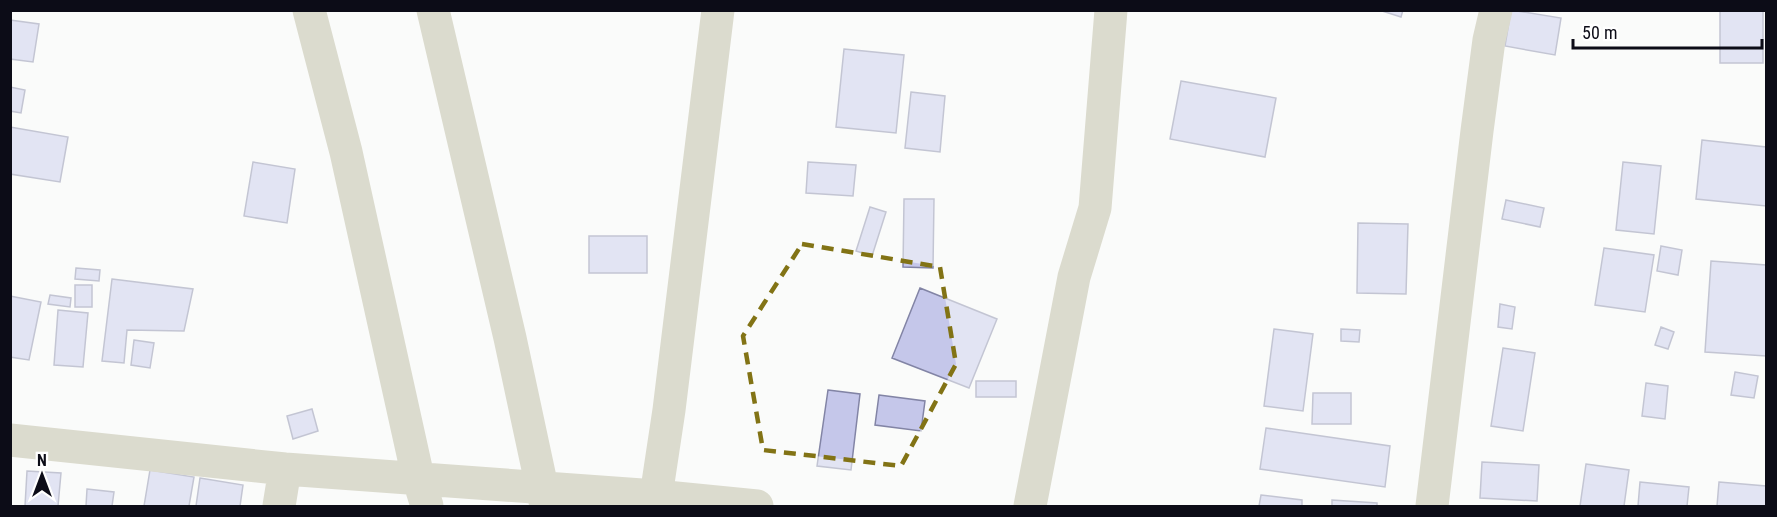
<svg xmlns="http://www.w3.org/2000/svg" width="1777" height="517" font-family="'Roboto Condensed',sans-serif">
	<rect width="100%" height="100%" fill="#fafbfa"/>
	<path fill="#c5c7ea" stroke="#8284a5" stroke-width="1.5" d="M1379 10H1403L1401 17Z
		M1511 10 1561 18 1555 55 1505 46Z
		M1720 10H1763V63H1720Z
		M10 20 39 24 33 62 10 59Z
		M844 49 904 55 896 133 836 127Z
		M1181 81 1276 98 1265 157 1170 139Z
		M10 87 25 90 21 113 10 111Z
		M911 92 945 96 940 152 905 148Z
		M10 127 68 137 60 182 10 174Z
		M1702 140 1766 147V206L1696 199Z
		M253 162 295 169 287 223 244 216Z
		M808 162 856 165 853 196 806 193Z
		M1623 162 1661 166 1654 234 1616 230Z
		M904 199H934L933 268 903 267Z
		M1506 200 1544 208 1540 227 1502 219Z
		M870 207 886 212 872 256 856 251Z
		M1358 223 1408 224 1406 294 1357 293Z
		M589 236H647V273H589Z
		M1661 246 1682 250 1678 275 1657 271Z
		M1604 248 1654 255 1645 312 1595 305Z
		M1711 261 1766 265V356L1705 352Z
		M76 268 100 270 99 281 75 279Z
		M112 279 193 289 184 331 127 330 124 363 102 361Z
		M75 285H92V307H75Z
		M920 288 997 319 969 388 892 358Z
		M50 295 71 298 70 307 48 304Z
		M10 296 41 302 29 360 10 357Z
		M1500 304 1515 307 1512 329 1498 327Z
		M58 310 88 313 83 367 54 365Z
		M1661 327 1674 332 1668 349 1655 345Z
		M1274 329 1313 334 1303 411 1264 406Z
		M1341 329 1360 330 1359 342 1341 341Z
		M134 340 154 343 150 368 131 365Z
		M1503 348 1535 353 1523 431 1491 426Z
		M1735 372 1758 376 1754 398 1731 395Z
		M976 381H1016V397H976Z
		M1646 383 1668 386 1665 419 1642 416Z
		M828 390 860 394 851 470 817 466Z
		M1313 393H1351V424H1312Z
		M879 395 925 401 921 431 875 425Z
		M312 409 318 431 293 439 287 416Z
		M1266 428 1390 446 1385 487 1260 469Z
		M1482 462 1539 465 1537 501 1480 498Z
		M1586 464 1629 470 1624 506H1580Z
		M150 470 194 477 189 506H144Z
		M27 471 61 473 58 506H25Z
		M200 478 243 485 240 506H196Z
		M1640 482 1689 487 1687 506H1638Z
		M1719 482 1766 486V506H1717Z
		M87 489 114 492 112 506H86Z
		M1261 495 1302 500V506H1259Z
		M1332 500 1377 503V506H1332Z"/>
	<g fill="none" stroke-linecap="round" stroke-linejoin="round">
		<path stroke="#b7b399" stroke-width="33" d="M309 10 346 152 418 477 427 506
			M433 10 510 338 546 506
			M10 440 285 469 656 496 757 506
			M279 506 285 469
			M656 506V496L669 410 718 10
			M1030 506 1074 277 1095 208 1111 10
			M1432 506 1477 131 1489 40 1496 10"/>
	</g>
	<path d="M0 0H1777V517H0ZM802 244 940 267 956 364 901 466 763 450 743 336Z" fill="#fafbfa" fill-opacity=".55" fill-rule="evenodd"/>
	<path fill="none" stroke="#827315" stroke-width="4.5" stroke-dasharray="12 8" stroke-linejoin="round" d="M802 244 940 267 956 364 901 466 763 450 743 336Z"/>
	<rect width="1777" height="517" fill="none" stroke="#0c0c17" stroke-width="24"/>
	<g transform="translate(42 475)" stroke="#ffffff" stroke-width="4.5" paint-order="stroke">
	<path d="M0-4.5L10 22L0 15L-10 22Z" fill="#0c0c17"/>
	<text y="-9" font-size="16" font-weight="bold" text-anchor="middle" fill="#0c0c17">N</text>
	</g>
	<path d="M1573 39v9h189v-9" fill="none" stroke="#0c0c17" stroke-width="3"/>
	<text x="1582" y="39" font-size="18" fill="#0c0c17" stroke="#ffffff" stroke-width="4.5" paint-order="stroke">50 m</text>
</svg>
